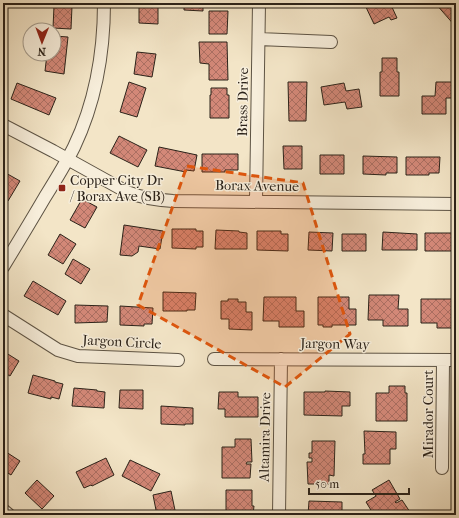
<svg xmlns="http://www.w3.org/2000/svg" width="459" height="518" font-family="'IM FELL French Canon',serif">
	<defs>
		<pattern id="building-cross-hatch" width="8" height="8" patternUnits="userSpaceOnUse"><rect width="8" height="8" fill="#d38878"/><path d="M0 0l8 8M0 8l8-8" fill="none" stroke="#ab6f62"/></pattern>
	</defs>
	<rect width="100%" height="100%" fill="#f3e5c7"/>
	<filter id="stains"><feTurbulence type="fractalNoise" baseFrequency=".005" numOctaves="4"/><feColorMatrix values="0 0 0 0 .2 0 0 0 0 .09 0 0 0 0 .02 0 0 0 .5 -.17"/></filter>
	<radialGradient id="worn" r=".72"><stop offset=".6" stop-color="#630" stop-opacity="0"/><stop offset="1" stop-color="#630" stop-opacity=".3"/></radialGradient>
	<path fill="url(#building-cross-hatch)" stroke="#2b2219" d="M52 3H71V6H72L71 29 53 28 54 6H52Z
		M139 3H158V24L139 23Z
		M184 3H203V11L184 10Z
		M364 3H385L387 7 391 5 397 18 391 20 389 17 374 24Z
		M435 3H456V27Z
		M209 11H228L227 34H209Z
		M54 36 68 37 64 74 45 71 47 54H54Z
		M199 42H227L228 80H209V64L200 63Z
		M137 52 156 54 152 77 134 74Z
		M382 58H397V72H399V96H380V72H382Z
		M129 82 146 88 137 117 120 112Z
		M288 82H307L306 121H289Z
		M436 82H452V98H446V114H422V96H435Z
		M17 83 56 98 49 115 11 99Z
		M344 83 346 91 359 89 362 107 347 109 345 102 324 105 321 87Z
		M211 88H227V95H229V118H210V95H211Z
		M119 136 147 150 138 167 110 153Z
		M283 146H302V169H284Z
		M159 147 197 155 194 171 186 170V172L155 166Z
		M202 154H238V170H225V172H202Z
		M320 155H344V174H320Z
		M363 156 397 157V173H386V175L363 174Z
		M406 157H440L439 173H429V175H406Z
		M4 172 20 181 8 201 7 200 3 207Z
		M82 199 97 207 85 228 70 220Z
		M124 225 163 231 160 249 139 246 138 252 132 256 120 255Z
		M172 229H196V231H203V247H196V249L172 248Z
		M216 230 239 231V232L247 233V249H215Z
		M257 231H281V234H288V251L257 250Z
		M309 232 333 233 332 251 308 250Z
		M383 232 417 234V250H382Z
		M425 233H456V251H425Z
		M60 234 76 244 63 264 48 255Z
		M342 234H366V251H342Z
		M73 259 90 269 81 284 65 274Z
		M33 281 66 301 58 315 24 296Z
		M163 292 196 293 195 310H187V311H163Z
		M369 295H399L398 309H408V326H383V320H368Z
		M264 297H296V311H304V327H279V321H263Z
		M318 297H349V309H356V325H332V327H323V325H318Z
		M228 299H238V302H246V312H252V330L229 329V319H221V301H228Z
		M421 299H453V313H456V328H437V323H421Z
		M75 305 108 306 107 322 75 323Z
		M120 306 153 308 152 324H144V326L120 325Z
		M3 351 19 361 10 376 3 372Z
		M33 375 55 381V382L63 384 59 399 51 397V399L28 393Z
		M389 386H405V393H407V421H376V393H389Z
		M74 388 97 390V391L105 392 104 408 72 406Z
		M120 390H143V409L119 408Z
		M325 391 350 392V406H342V416L304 415V392H325Z
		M219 392H238V397H258V417H225V409H218Z
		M161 406 193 408V424H185V425L161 424Z
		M364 431 396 432V449H390V464H363V454H365Z
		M235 439H251L252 462H247L246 464H251L250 478H222V447H235Z
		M312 441H335L334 476 329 475V484H308L307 462H312V458H309V453H312Z
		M3 450 20 461 11 475 3 470Z
		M106 458 114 475 92 486 91 485 84 488 76 472Z
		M130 460 160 474 151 491 122 476Z
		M37 480 54 496 42 509 25 493Z
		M389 480 400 499 395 502 396 503 402 500 410 512 405 515H374L366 502 376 496 372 490Z
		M226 490H252V506H254L253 515H226Z
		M171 491 176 515H157L153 495Z
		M309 501 342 502V515H308Z"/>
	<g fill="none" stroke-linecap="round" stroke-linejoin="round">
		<defs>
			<path id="minor" d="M259 39 331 42
				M3 125 53 151 127 192C142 198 157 200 173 201L456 204
				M256 201 259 3
				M3 267C17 244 31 221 45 197 55 181 65 165 74 147 95 103 104 52 104 3
				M3 315 58 350 78 356 178 360
				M214 359 456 360
				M442 468 443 360
				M3 510 9 515
				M279 515 281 359"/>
		</defs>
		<use href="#minor" stroke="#5d5344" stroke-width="14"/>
		<use href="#minor" stroke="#f7eedb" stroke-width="12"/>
	</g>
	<path fill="#df560d" fill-opacity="0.2" stroke="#df560d" stroke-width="3" stroke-dasharray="8 5" stroke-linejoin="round" d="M187 166 303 183 350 334 285 387 138 305Z"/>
	<rect fill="#8f2418" stroke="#f7eedb" stroke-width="1.5" x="58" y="184" width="8" height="8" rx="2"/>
	<g text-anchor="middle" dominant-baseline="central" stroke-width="3" stroke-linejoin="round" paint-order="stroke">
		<g font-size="14" fill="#2b2219" stroke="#f7eedb">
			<text transform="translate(243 102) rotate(-89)">Brass Drive</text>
			<text transform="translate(257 186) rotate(1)">Borax Avenue</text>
			<text transform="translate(122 342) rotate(3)">Jargon Circle</text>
			<text transform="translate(335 344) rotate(1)">Jargon Way</text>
			<text transform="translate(428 414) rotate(-90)">Mirador Court</text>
			<text transform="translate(265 437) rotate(-89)">Altamira Drive</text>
		</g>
		<g font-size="14" fill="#2b2219" stroke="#f7eedb" text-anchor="start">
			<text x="70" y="180">Copper City Dr<tspan x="70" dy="16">/ Borax Ave (SB)</tspan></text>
		</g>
	</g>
	<rect width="459" height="518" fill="none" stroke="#f3e5c7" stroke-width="16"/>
	<rect x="4" y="4" width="451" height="510" fill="none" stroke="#2b2219" stroke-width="2"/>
	<rect x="8" y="8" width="443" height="502" fill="none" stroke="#2b2219"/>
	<g transform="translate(42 42) rotate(181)"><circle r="19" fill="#f7eedb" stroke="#a59c8d"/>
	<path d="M0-3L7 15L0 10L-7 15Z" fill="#8f2418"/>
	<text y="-6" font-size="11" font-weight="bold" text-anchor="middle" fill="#2b2219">N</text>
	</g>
	<path d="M309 488v6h100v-6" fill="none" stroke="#2b2219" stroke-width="2"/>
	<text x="315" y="488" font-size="12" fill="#2b2219" stroke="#f7eedb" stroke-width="3" paint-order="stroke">50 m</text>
	<rect width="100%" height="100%" filter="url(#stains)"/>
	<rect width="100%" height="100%" fill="url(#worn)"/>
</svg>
